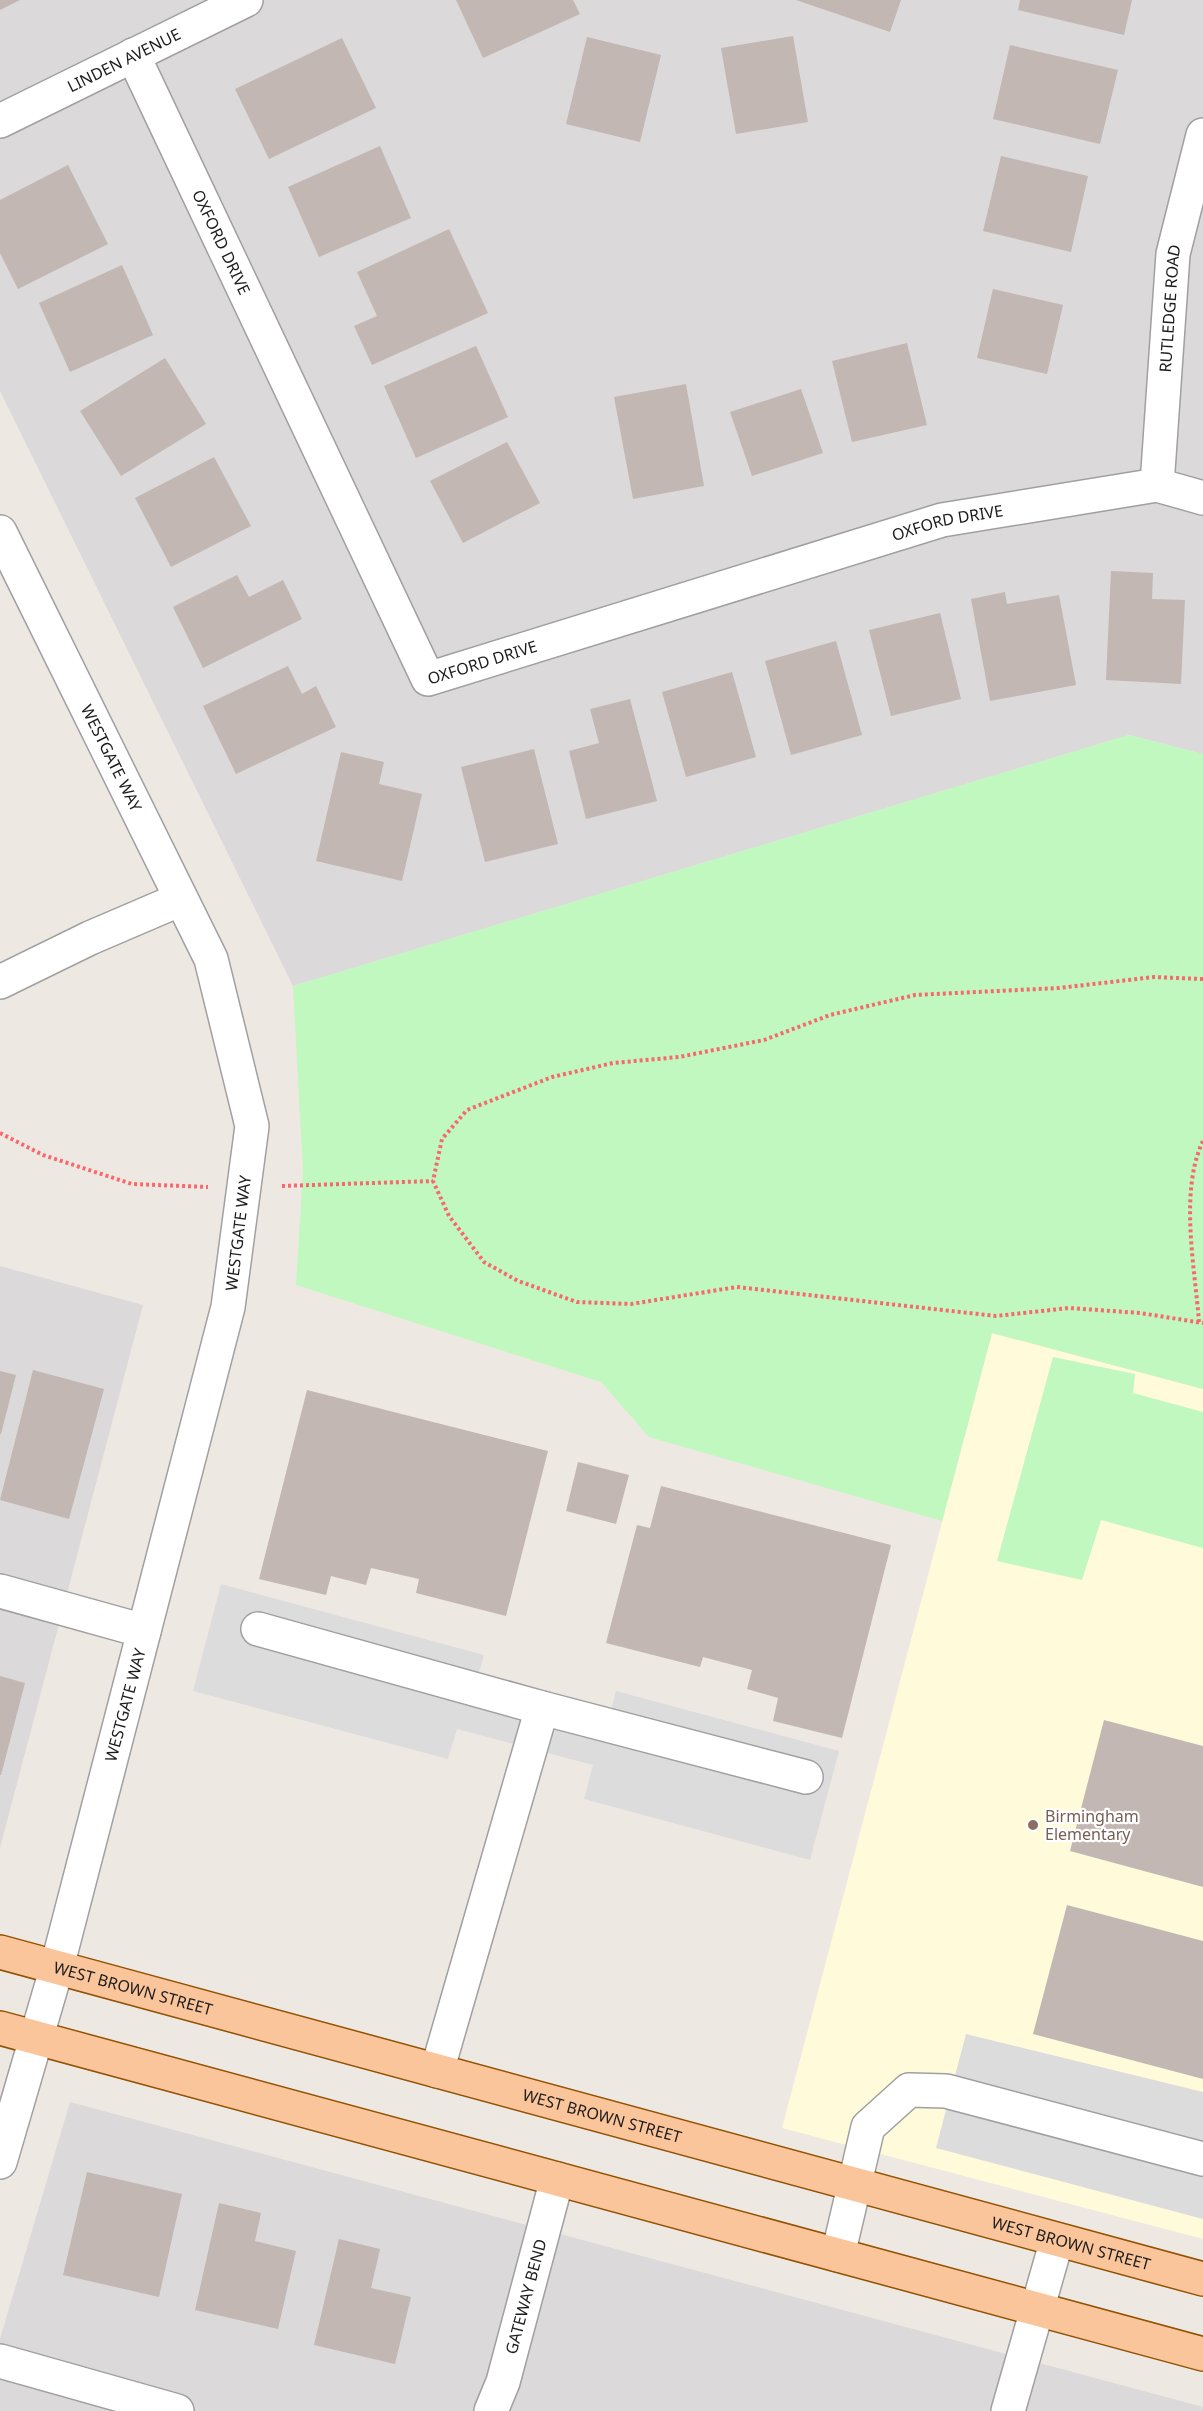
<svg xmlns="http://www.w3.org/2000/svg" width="1203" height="2411" font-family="'Noto Sans',sans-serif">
	<rect width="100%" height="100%" fill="#eee8e2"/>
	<path fill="#dbd9da" d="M0 0H1203V754L1129 735 293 986 0 391Z
		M0 1266 143 1305 0 1848Z
		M70 2102 1203 2407V2411H0V2339Z"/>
	<path fill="#fefada" d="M992 1333 1203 1389V2239L782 2128Z"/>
	<path fill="#c1f8bf" d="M1129 735 1203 754V1389L992 1333 942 1521 649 1437 601 1382 296 1285 303 1172 293 986Z
		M1053 1357 1135 1374 1133 1393 1203 1412V1548L1101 1520 1082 1580 997 1561Z"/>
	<path fill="#dcdcdc" d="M221 1584 484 1655 475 1686 608 1721 616 1691 839 1751 810 1860 584 1799 593 1765 457 1729 448 1759 193 1691Z
		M966 2034 1203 2092V2219L936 2148Z"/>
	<path fill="#c2b7b2" d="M0 0H20L0 10Z
		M456 0H573L580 14 483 58Z
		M796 0H901L890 32Z
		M1020 0H1132L1124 35 1018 10Z
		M793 36 808 122 736 134 721 48Z
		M587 37 661 55 640 142 566 124Z
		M342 38 376 108 269 159 235 89Z
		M1010 45 1118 70 1100 144 993 119Z
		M380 146 411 218 319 257 288 187Z
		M1001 156 1088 176 1071 252 983 231Z
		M68 165 108 244 18 289 0 253V200Z
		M449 229 488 313 372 365 354 326 377 316 357 272Z
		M122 265 153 335 70 372 39 303Z
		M993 289 1063 305 1047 374 977 358Z
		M907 343 927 425 852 442 832 361Z
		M476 346 508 417 416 458 384 386Z
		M165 358 206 424 121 476 80 411Z
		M686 384 704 486 633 499 614 397Z
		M801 389 823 453 752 476 730 412Z
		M507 442 540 503 463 543 430 481Z
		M214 457 251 526 171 567 135 498Z
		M1111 571 1153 573 1152 599 1185 600 1181 684 1106 680Z
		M237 575 249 597 283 580 302 619 203 668 173 607Z
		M1005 592 1007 604 1059 595 1076 685 990 701 971 599Z
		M940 613 961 699 891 716 869 630Z
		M836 641 862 735 791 755 765 661Z
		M288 666 302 694 316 686 336 727 236 774 203 706Z
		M732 672 756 757 686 777 662 692Z
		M630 699 657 801 586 819 569 751 599 743 590 709Z
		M534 749 558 844 485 862 461 767Z
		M341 752 384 762 379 784 422 794 402 881 316 861Z
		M33 1370 104 1389 69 1519 0 1500Z
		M0 1371 16 1375 1 1434H0Z
		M307 1390 548 1451 506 1616 416 1593 419 1579 371 1568 366 1585 331 1576 326 1595 259 1579Z
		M578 1462 629 1475 616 1524 566 1511Z
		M661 1486 891 1545 842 1738 773 1721 778 1698 747 1689 752 1670 703 1657 700 1667 606 1643 637 1525 650 1528Z
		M0 1676 25 1683 1 1775H0Z
		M1104 1720 1203 1746V1887L1070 1851Z
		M1067 1905 1203 1941V2079L1033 2034Z
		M87 2172 182 2194 159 2297 63 2275Z
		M219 2203 261 2213 255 2241 296 2251 278 2329 195 2310Z
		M339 2239 380 2249 371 2288 411 2297 395 2364 314 2345Z"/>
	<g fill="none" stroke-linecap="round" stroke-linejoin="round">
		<defs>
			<g id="minor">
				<path id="s1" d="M133 55 428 679 942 520 1157 485 1203 498"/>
				<path id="s2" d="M0 121 246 0"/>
				<path id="s3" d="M1157 485 1173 254 1203 135"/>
				<path id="s4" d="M0 532 211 959 252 1126 228 1307 57 1967 0 2162"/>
				<path d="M0 982 90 938 181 899"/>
				<path d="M0 1591 144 1631"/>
				<path d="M258 1629 542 1708 806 1777"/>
				<path d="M437 2071 542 1708"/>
				<path d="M838 2255 868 2127 909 2090 946 2091 1203 2159"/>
				<path d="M0 2361 177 2411"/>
				<path id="s5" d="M491 2411 503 2382 557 2179"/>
				<path d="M1008 2411 1057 2240"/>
			</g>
			<g id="major">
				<path id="s6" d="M0 1952 1203 2279"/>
				<path d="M0 2028 1203 2354"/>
			</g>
		</defs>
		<use href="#minor" stroke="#a0a0a0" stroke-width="36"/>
		<use href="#major" stroke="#935102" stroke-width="36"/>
		<path stroke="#f8696d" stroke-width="4" stroke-dasharray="3 3" stroke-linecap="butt" d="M1203 979 1154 977 1059 988 915 995 830 1015 764 1040 679 1057 613 1063 552 1077 467 1110 442 1139 433 1181 449 1216 484 1262 518 1281 577 1302 631 1304 737 1287 996 1316 1069 1308 1140 1313 1203 1323
			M0 1133 43 1155 132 1184 208 1187
			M282 1186 433 1181
			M1199 1322C1195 1268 1179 1191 1203 1141"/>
		<use href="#minor" stroke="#fff" stroke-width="33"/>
		<use href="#major" stroke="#fac59b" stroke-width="33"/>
	</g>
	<circle fill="#8d6e63" stroke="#fff" stroke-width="2" cx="1033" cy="1825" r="6"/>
	<g text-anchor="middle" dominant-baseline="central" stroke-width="4.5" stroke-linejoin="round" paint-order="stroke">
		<g font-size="16" fill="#1c1c1c" stroke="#fff">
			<text stroke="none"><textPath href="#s2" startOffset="138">LINDEN AVENUE</textPath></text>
			<text stroke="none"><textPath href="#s1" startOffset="207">OXFORD DRIVE</textPath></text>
			<text stroke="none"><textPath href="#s3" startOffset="177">RUTLEDGE ROAD</textPath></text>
			<text stroke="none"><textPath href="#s1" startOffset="1233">OXFORD DRIVE</textPath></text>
			<text stroke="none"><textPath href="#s1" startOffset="747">OXFORD DRIVE</textPath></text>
			<text stroke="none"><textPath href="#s4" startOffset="252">WESTGATE WAY</textPath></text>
			<text transform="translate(238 1233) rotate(-83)">WESTGATE WAY</text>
			<text transform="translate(125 1705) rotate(-75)">WESTGATE WAY</text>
			<text stroke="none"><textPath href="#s6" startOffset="138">WEST BROWN STREET</textPath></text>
			<text stroke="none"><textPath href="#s6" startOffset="624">WEST BROWN STREET</textPath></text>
			<text stroke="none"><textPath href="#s6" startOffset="1110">WEST BROWN STREET</textPath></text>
			<text stroke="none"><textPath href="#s5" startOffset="120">GATEWAY BEND</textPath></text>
		</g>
		<g font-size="16" fill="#785e54" stroke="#fff" text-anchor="start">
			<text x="1045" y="1816">Birmingham<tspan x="1045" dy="18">Elementary</tspan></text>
		</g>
	</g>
</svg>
